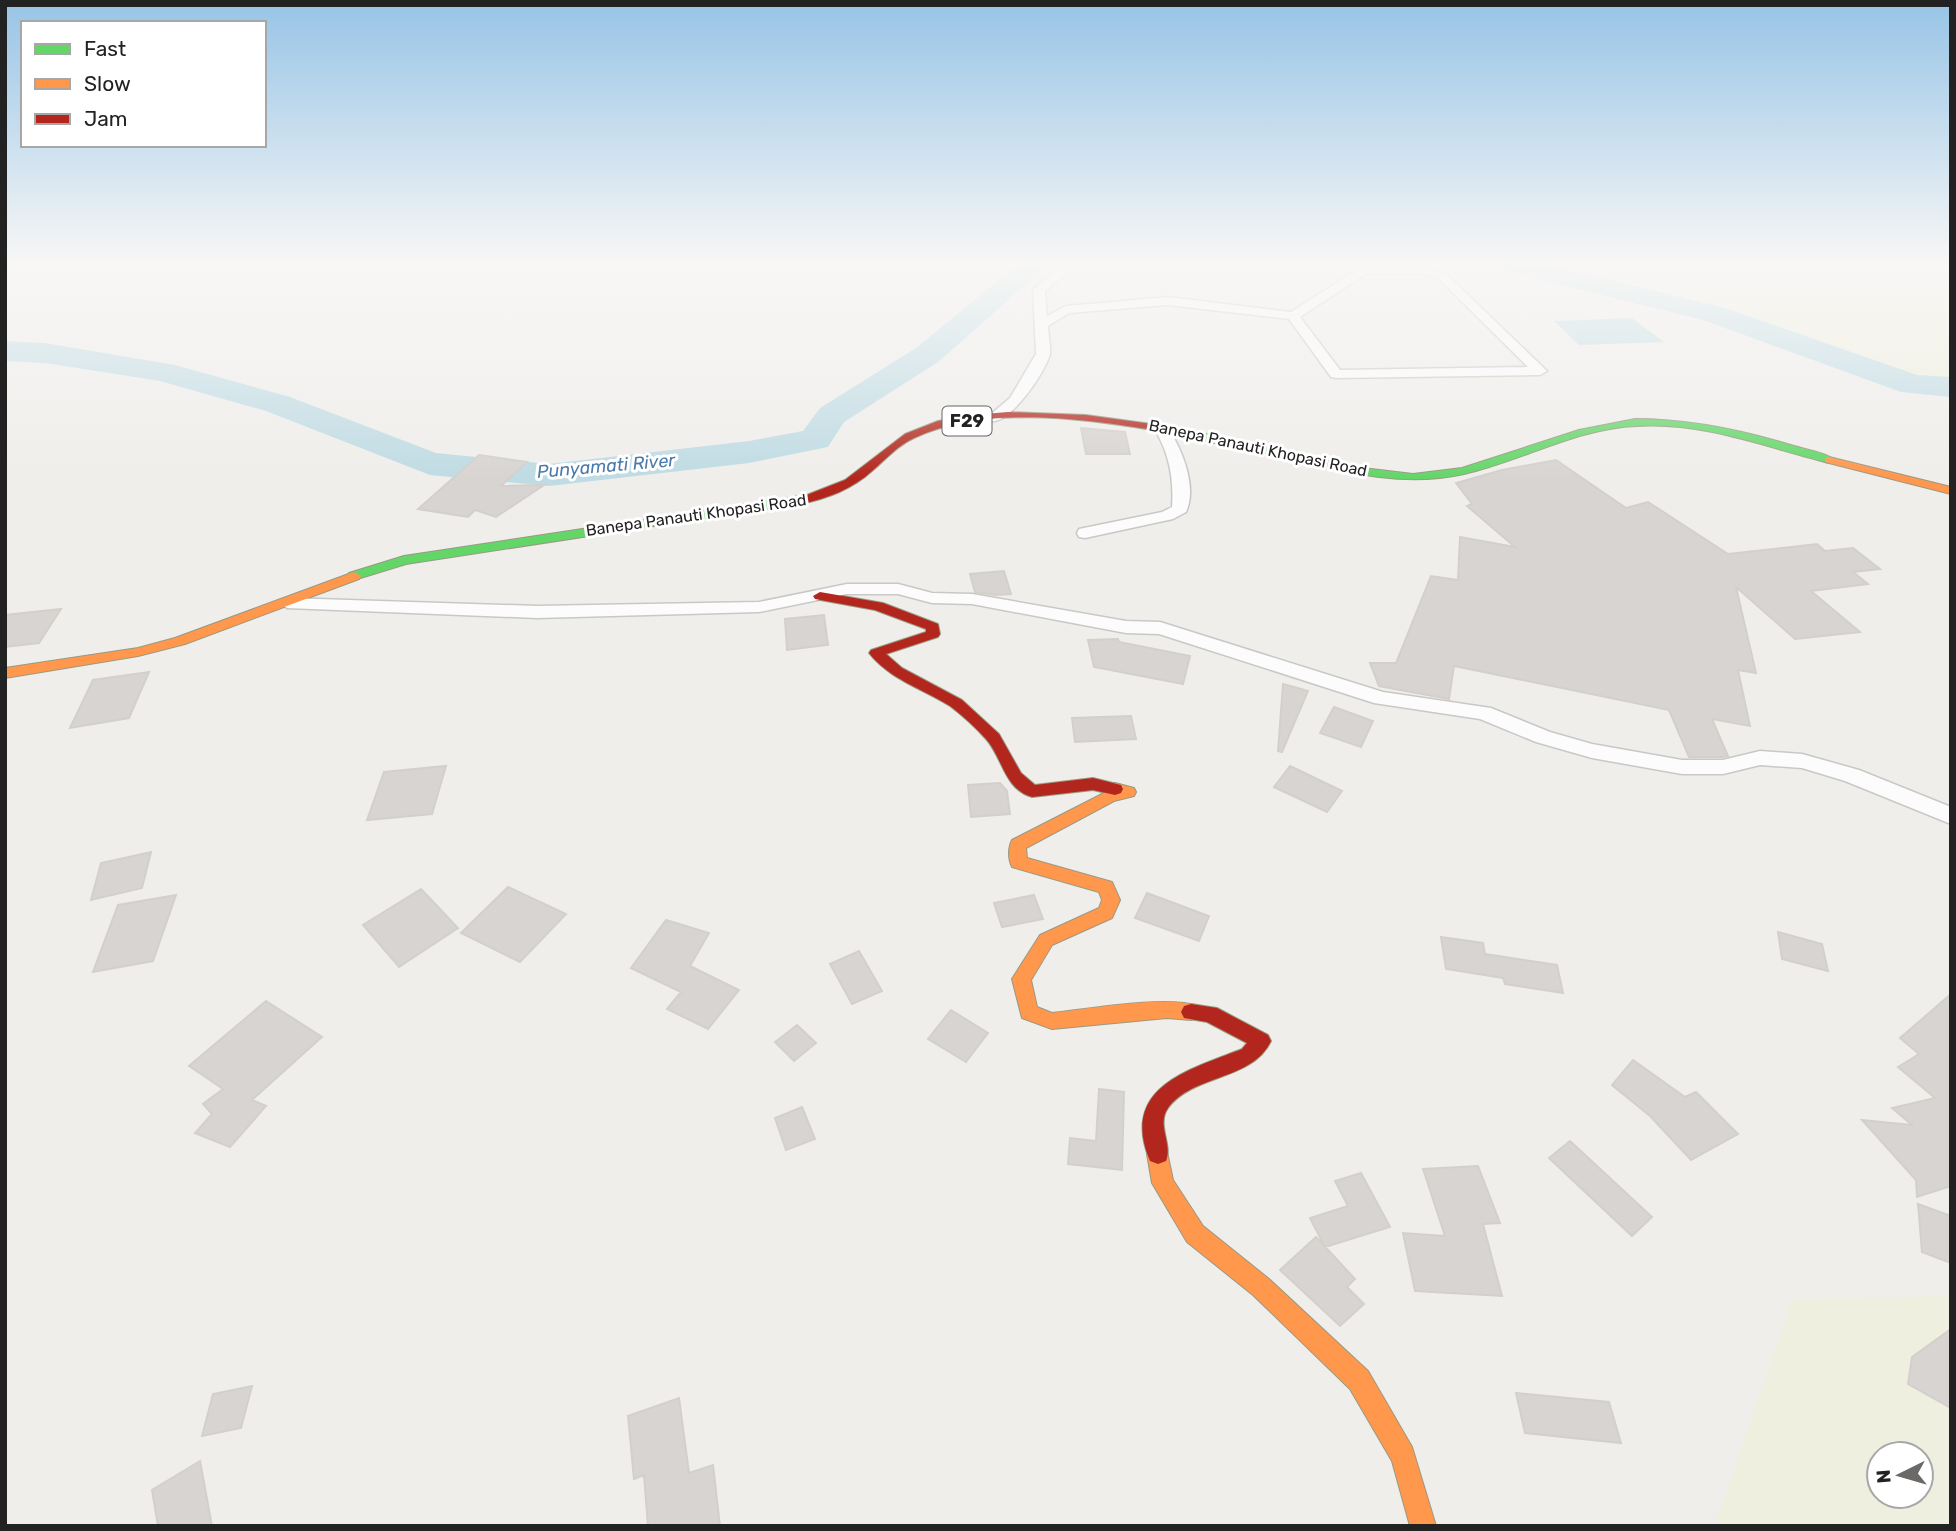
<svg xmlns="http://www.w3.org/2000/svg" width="1956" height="1531" font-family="Rubik,sans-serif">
	<rect width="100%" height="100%" fill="#f0eeeb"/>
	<path fill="#efefdf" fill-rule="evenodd" d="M1586 265H1951V379L1906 375 1784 329 1606 282Z
		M1951 1296V1526H1715L1792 1299ZM1879 1454H1921V1496H1879Z"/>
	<path fill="#bfdbe3" d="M1632 318 1664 342 1579 345 1554 321Z"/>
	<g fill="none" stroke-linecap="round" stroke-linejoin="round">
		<path fill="#bfdbe3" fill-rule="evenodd" d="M1017 265H1048L938 362 844 422 828 447 749 463 549 486 430 475 266 411 160 381 45 363 5 361V341L45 343 175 365 290 397 436 453 549 464 749 441 803 431 820 408 916 348Z
			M1501 265H1549L1725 308 1917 375 1951 377V397L1901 392 1703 320 1505 271Z"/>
	</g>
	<path fill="#d7d4d2" stroke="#d3d0cc" stroke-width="2" d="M1081 428 1125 432 1130 454H1086Z
		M479 455 527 462 501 486 544 485 496 517 475 510 468 517 418 509Z
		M1556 460 1626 508 1648 502 1728 554 1817 544 1825 551 1853 548 1880 569 1853 572 1868 584 1811 591 1860 632 1795 639 1736 587 1756 673 1738 670 1750 726 1712 719 1728 756 1723 757H1689L1669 710 1454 666 1449 699 1379 686 1370 663H1396L1431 576 1458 580 1460 537 1515 547 1467 506 1472 504 1456 483 1502 470Z
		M1004 571 1011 594 996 595 975 592 970 574Z
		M61 609 39 643 5 647V615Z
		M824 615 828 645 787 650 785 619Z
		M1118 639 1119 642 1190 656 1183 684 1094 667 1088 640Z
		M149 672 129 718 70 728 93 680Z
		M1283 684 1308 691 1282 752 1278 751Z
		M1334 707 1373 721 1361 747 1320 733Z
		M1131 716 1136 739 1075 742 1072 718Z
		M446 766 432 814 367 820 384 772Z
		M1290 766 1342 791 1327 812 1274 787Z
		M1000 783 1007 791 1010 814 971 817 968 785Z
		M151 852 142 888 91 900 101 863Z
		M508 887 566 914 520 962 461 933Z
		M421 889 458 928 399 967 363 925Z
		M1147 893 1209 916 1199 941 1135 918Z
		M176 895 153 961 93 972 118 905Z
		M1034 895 1043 919 1002 927 994 903Z
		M666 920 709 933 690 966 739 990 708 1029 667 1009 681 992 631 968Z
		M1778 932 1822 944 1828 971 1782 959Z
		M1441 937 1483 943 1485 954 1557 965 1563 993 1505 984 1503 978 1446 969Z
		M859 951 882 991 852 1004 830 964Z
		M1951 994V1186L1917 1197 1916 1180 1862 1120 1912 1125 1892 1108 1935 1098 1898 1067 1919 1054 1900 1038Z
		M266 1001 322 1037 252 1100 266 1106 230 1147 195 1133 212 1114 203 1104 223 1089 189 1066Z
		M951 1010 988 1033 966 1062 928 1039Z
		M797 1025 816 1043 794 1061 775 1042Z
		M1633 1060 1685 1097 1696 1092 1738 1134 1691 1160 1650 1116 1612 1085Z
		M1099 1089 1124 1092 1122 1170 1068 1164 1070 1138 1096 1141Z
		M802 1107 815 1139 786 1150 775 1118Z
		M1570 1141 1652 1217 1632 1236 1549 1158Z
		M1478 1166 1500 1223 1483 1224 1502 1296 1415 1291 1403 1233 1445 1236 1423 1169Z
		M1361 1173 1390 1227 1325 1247 1310 1218 1348 1206 1335 1181Z
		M1918 1204 1951 1216V1263L1922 1252Z
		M1316 1237 1355 1279 1347 1287 1364 1304 1340 1326 1280 1270Z
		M1951 1329V1408L1908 1384 1912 1357Z
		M252 1386 241 1428 202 1436 213 1394Z
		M1516 1393 1609 1402 1621 1443 1525 1433Z
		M679 1398 689 1473 713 1465 720 1526H648L644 1475 634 1479 628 1416Z
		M200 1461 212 1526H158L152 1490Z"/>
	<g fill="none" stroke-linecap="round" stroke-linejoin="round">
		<defs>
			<path id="street" d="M1063 265H1076L1045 291 1047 316 1066 306 1168 297 1291 312 1360 268 1418 267 1446 274 1547 371 1540 375 1336 378 1331 377 1289 319 1168 305 1069 313 1048 326C1048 334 1051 346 1050 354 1046 371 1010 425 990 421L988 418 990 415 1010 398 1036 354 1033 290ZM1367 273H1418L1438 278 1528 367 1340 370 1300 317Z
				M1160 423 1165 424C1181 446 1198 486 1186 512L1173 519 1085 538 1079 537 1077 533 1079 529 1162 512 1172 507C1174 478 1169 451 1153 427Z
				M847 584H898L932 593 972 594 1126 621 1160 622 1383 692 1491 708 1550 732 1592 744 1682 760H1723L1760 751 1802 754 1859 770 1951 807V824L1845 781 1802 768 1760 765 1723 774H1682L1592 758 1536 742 1480 719 1374 703 1159 634 1126 633 972 604 932 603 898 594H847L759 612 537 618 287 608 278 603 287 598 537 606 759 602Z"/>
			<path id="fast" d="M1635 419C1690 419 1742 430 1794 446 1807 450 1825 452 1835 460L1829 463C1765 447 1704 422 1637 426 1577 428 1522 461 1464 474 1397 489 1335 469 1271 454 1252 449 1196 442 1183 433L1189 430 1355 467 1413 474 1462 468 1579 430Z
				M800 496 804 497V503L406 564 354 580 347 576 349 573 404 556Z"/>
			<path id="slow" d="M1829 457 1951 487V494L1825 462V458Z
				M354 572 361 576 359 579 185 644 138 656 5 678V668L138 648 175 638Z
				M1115 783 1134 788 1136 792 1134 796 1114 801 1026 848 1027 858 1112 882 1120 900 1112 918 1052 945 1031 980 1037 1007 1052 1013C1088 1009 1167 995 1198 1006L1201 1012 1198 1018 1191 1020 1167 1018 1052 1029 1022 1018 1012 979 1040 935 1099 908 1102 900 1099 892 1012 867C1008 859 1008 848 1012 840L1108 791 1109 785Z
				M1158 1144 1166 1147 1173 1180 1203 1226 1269 1279 1368 1371 1412 1447 1436 1526H1410L1392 1461 1350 1389 1253 1295 1187 1242 1152 1183 1147 1154 1150 1147Z"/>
			<path id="jam" d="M1008 412 1086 415 1159 425 1195 433 1189 436C1105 422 994 401 914 438 898 445 886 459 872 471 852 489 827 499 800 504L794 500 845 480 905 434 938 421 971 415Z
				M820 592 883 603 938 624 940 634 938 637 886 654 902 668 962 700 999 734 1021 773 1035 785 1093 778 1121 785 1123 789 1121 793 1115 795 1093 790 1032 797C1004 789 1003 758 986 739 976 728 962 715 950 706 923 689 889 679 869 653L871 650 926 632V629L875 610 815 599 813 596Z
				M1191 1004 1217 1008 1268 1035 1271 1041C1252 1081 1193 1074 1168 1108 1156 1125 1173 1144 1166 1161L1158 1164 1150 1161C1119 1087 1189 1070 1242 1049L1247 1043 1207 1022 1184 1018 1181 1012 1184 1006Z"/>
		</defs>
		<use href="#street" stroke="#c9c8c7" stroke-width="3"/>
		<use href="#fast" stroke="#999a82" stroke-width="2"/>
		<use href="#slow" stroke="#999a82" stroke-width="2"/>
		<use href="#jam" stroke="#999a82" stroke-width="2"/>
		<use href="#street" fill="#fdfcfc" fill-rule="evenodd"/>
		<use href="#fast" fill="#63d668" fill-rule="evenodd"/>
		<use href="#slow" fill="#ff974d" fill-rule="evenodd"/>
		<use href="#jam" fill="#b3261e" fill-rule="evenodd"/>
	</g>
	<linearGradient id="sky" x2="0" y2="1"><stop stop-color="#97c4e6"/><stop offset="0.55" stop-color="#f8f7f6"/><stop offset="1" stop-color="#f8f7f6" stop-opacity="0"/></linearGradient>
	<rect width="1956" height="479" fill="url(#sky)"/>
	<g text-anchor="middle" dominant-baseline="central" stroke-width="6" stroke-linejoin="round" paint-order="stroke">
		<g font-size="16" fill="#222" stroke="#fff">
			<text transform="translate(1258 448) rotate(12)">Banepa Panauti Khopasi Road</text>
			<text transform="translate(696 515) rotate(-8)">Banepa Panauti Khopasi Road</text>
		</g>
		<rect fill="#fff" stroke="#646464" stroke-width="2" x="942.5" y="406.5" width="49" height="29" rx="5"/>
		<g font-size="18" font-weight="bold" fill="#222">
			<text x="967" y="421">F29</text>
		</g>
		<g font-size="18" font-style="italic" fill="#4a7aab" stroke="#fff">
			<text transform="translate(606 466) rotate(-5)">Punyamati River</text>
		</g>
	</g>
	<rect width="1956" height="1531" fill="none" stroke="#222222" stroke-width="14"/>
	<rect x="21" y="21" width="245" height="126" fill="#ffffff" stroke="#a7a7a7" stroke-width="2"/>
	<rect x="35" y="44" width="35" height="10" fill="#63d668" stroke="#a7a7a7" stroke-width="2"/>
	<text x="84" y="56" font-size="21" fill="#222222">Fast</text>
	<rect x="35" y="79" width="35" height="10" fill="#ff974d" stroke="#a7a7a7" stroke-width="2"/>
	<text x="84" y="91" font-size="21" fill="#222222">Slow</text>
	<rect x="35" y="114" width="35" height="10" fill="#b3261e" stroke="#a7a7a7" stroke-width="2"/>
	<text x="84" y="126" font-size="21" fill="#222222">Jam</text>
	<g transform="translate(1900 1475) rotate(265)"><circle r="33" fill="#ffffff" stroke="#a7a7a7" stroke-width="2"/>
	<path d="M0-5L12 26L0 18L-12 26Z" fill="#6a6968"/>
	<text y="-10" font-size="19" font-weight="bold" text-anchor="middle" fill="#222222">N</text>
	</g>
</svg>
